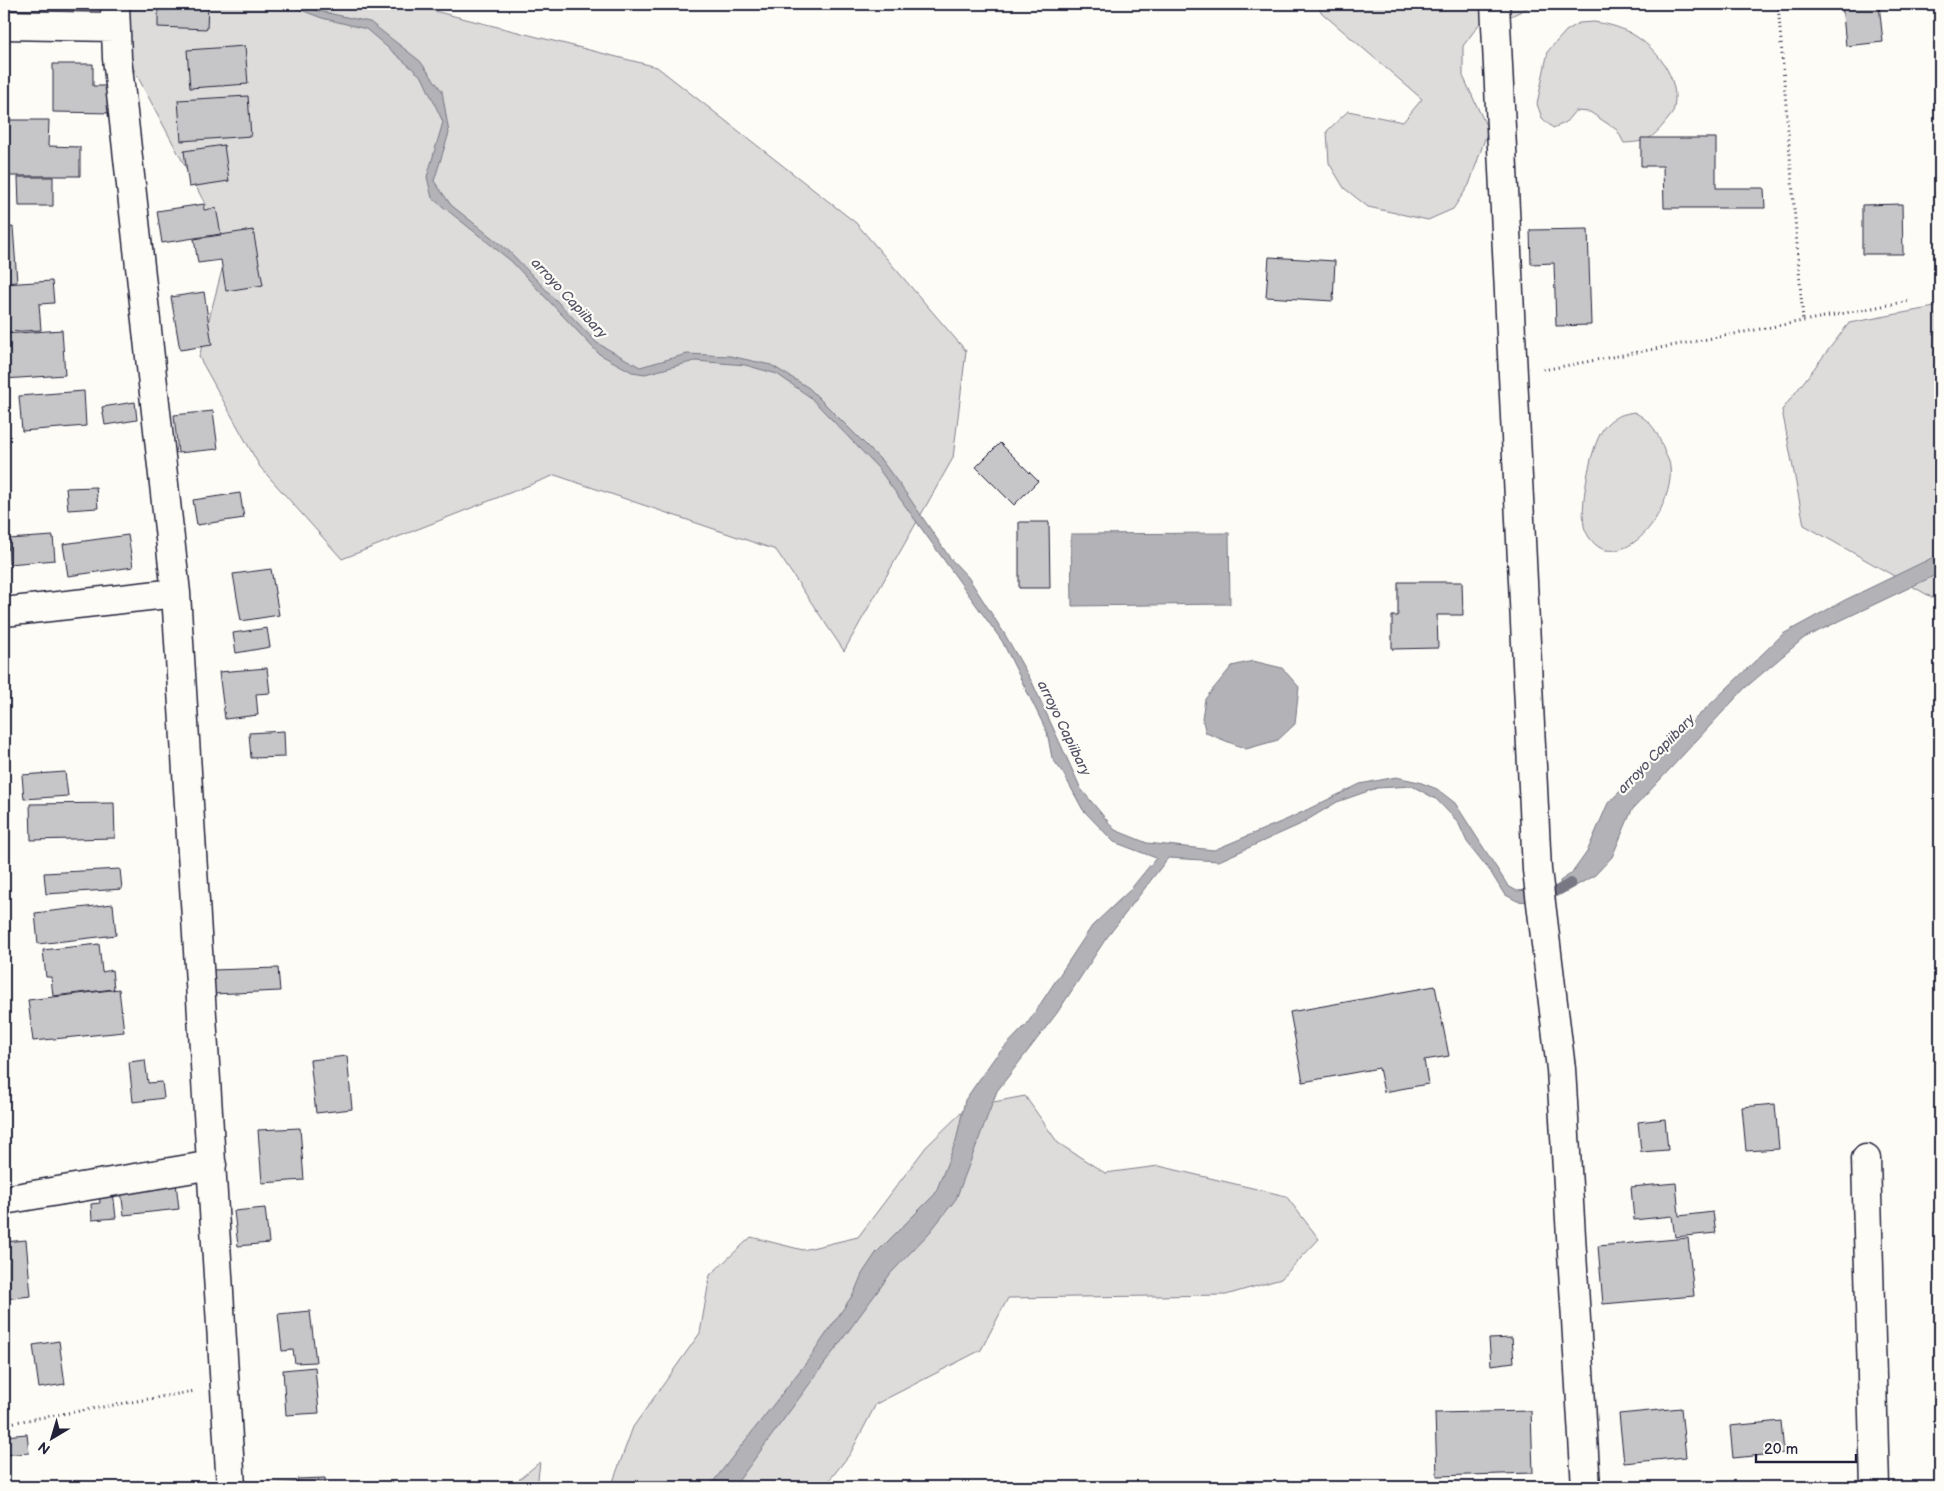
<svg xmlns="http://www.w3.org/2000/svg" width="1944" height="1491" font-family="'Balsamiq Sans',sans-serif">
	<rect width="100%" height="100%" fill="#fdfcf7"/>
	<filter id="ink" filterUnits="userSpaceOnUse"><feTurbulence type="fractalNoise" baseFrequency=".02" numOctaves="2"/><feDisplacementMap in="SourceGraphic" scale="10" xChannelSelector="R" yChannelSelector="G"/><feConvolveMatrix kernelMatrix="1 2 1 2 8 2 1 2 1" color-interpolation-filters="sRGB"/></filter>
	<g filter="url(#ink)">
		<path fill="#dddcdb" stroke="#807f8b" d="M125 4H423L434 11 657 67 856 223 966 351 953 458 844 651 776 550 555 475 342 559 260 467 199 357 228 247 115 34Z
			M1315 4H1536L1509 17 1480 23 1463 46V76L1488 130 1469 185 1453 209 1428 220 1368 207 1344 188 1329 163 1327 131 1348 111 1403 122 1422 99 1322 13Z
			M1594 22C1609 24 1624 28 1637 37 1660 52 1682 83 1673 112 1671 116 1667 120 1664 124 1651 140 1645 142 1624 143L1617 130 1590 112 1575 111 1565 123 1553 128 1542 118 1537 104 1548 51 1566 31 1579 23Z
			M1940 306V602L1804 525 1782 410 1849 323Z
			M1634 412C1654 423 1657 432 1665 453 1667 457 1670 462 1670 467 1674 498 1642 556 1606 550 1595 548 1586 535 1584 526 1580 504 1591 439 1607 424 1615 416 1623 414 1634 412Z
			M1025 1096 1058 1143 1105 1173 1159 1166 1286 1196 1319 1239 1281 1279 1226 1295 1008 1298 981 1350 876 1404 850 1454 824 1487H611L633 1427 700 1333 710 1275 751 1237 803 1250 858 1237 926 1147 967 1107Z
			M540 1462 537 1487H510Z"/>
		<path fill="#b2b2b7" stroke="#787885" d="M285 4H299L318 11 370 22 420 61 442 91 449 133 434 181 451 205 510 252 597 343 640 367 687 354 730 356 771 365 809 388 882 461 908 496 950 558 968 577 1004 633 1032 682 1081 789 1115 830 1147 843 1214 850 1288 819 1360 784 1396 777 1419 782 1437 789 1455 803 1508 886 1517 891 1528 890 1529 902 1517 901 1504 894 1490 871 1467 842 1458 822 1436 799 1412 786 1377 788 1337 802 1299 825 1219 861 1168 858 1105 940 1057 1013 997 1091 956 1199 930 1232 891 1273 734 1487H709L809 1359 854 1293 862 1274 876 1253 935 1194 956 1141 965 1100 995 1057 1027 1024 1092 926 1130 890 1156 858 1114 842 1083 810 1063 773 1052 758 1047 732 1002 641 878 468 810 397 777 374 745 365 695 361 645 374 632 372 599 354 511 261 432 198 427 177 443 122 422 77 366 29 322 18Z
			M1229 533 1230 604 1072 606 1071 534Z
			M1940 554V573L1804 638 1745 688 1632 810 1612 857 1595 875 1560 895V881L1572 873 1587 852 1608 803 1783 634 1845 600Z
			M1253 661 1282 668 1299 687 1295 724 1278 740 1246 749 1206 733 1202 718 1205 699 1232 666Z"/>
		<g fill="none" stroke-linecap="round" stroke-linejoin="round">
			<path stroke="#787885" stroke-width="10" d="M1541 895 1551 894 1571 883"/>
		</g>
		<path fill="#c6c6c8" stroke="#22223b" d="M158 4H208L207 29 158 27Z
			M1842 4H1879L1883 42 1846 46Z
			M245 46 248 84 190 88 187 50Z
			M53 64H93V86H113V113L53 112Z
			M248 96 251 136 181 141 178 100Z
			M4 120H49L48 146 80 147V176H4Z
			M1641 138H1716V188H1764L1765 208H1664L1663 166H1641Z
			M224 145 229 181 189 187 184 151Z
			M18 177H53V206H19Z
			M204 204V210L216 208 221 234 162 243 157 211Z
			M1902 204 1903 254H1862V205Z
			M13 227 17 282 4 283V228Z
			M1588 229 1591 325 1556 326 1554 263 1531 264 1530 230Z
			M253 230 263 285 226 291 221 260 198 263 194 239Z
			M1269 257 1335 261 1333 301 1266 297Z
			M52 281 54 303 39 304 41 330 4 332V284Z
			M204 292 212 345 180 350 171 297Z
			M62 330 65 375 4 379V334Z
			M84 391 86 426 22 431 19 396Z
			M135 402 137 420 105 425 102 407Z
			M213 411 218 449 178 453 174 415Z
			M1000 443 1038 481 1014 505 976 467Z
			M96 487 98 508 68 510 66 488Z
			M240 493 244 518 197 525 193 500Z
			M1019 522H1049L1050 588H1019Z
			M128 535 133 567 68 576 63 544Z
			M53 536 55 560 9 564 8 539Z
			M271 569 279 615 241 621 233 574Z
			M1398 582H1462L1463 615H1437L1438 648 1392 649V616H1398Z
			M267 628 270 647 236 653 233 633Z
			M267 668 270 693 256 694 258 715 225 719 219 672Z
			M284 731 285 757 251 758 249 733Z
			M65 772 68 796 24 799 22 775Z
			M114 803 115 838 31 840 30 804Z
			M120 869 122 889 46 894 44 873Z
			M113 904 116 935 38 944 35 913Z
			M99 944 102 972 112 970 114 989 53 996 51 977H46L43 950Z
			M278 968 280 991 212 994V970Z
			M1435 986 1449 1056 1424 1060 1428 1084 1384 1092 1379 1068 1303 1082 1290 1012Z
			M119 989 124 1032 33 1041 28 1000Z
			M347 1056 352 1109 316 1113 310 1060Z
			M145 1060 148 1083 162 1082 164 1098 133 1102 129 1062Z
			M1775 1104 1779 1149 1746 1151 1742 1107Z
			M1665 1119 1668 1150 1641 1152 1638 1122Z
			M300 1128 304 1180 262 1183 258 1130Z
			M120 1182 176 1183 179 1209 124 1215Z
			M1676 1183 1679 1216 1713 1212 1716 1233 1675 1237 1672 1216 1634 1220 1631 1187Z
			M113 1191 116 1218 92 1220 91 1204 100 1203 99 1192Z
			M265 1208 269 1243 238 1246 234 1211Z
			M1688 1238 1694 1296 1603 1304 1598 1246Z
			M26 1240 31 1296 4 1299V1242Z
			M310 1311 316 1362 295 1363 293 1350 282 1351 278 1314Z
			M1512 1338 1514 1362 1491 1365 1489 1339Z
			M59 1341 65 1384 39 1388 33 1345Z
			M315 1367 319 1413 286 1415 283 1370Z
			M1681 1408 1686 1457 1624 1463 1619 1414Z
			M1531 1411 1533 1473 1437 1476 1435 1413Z
			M1781 1421 1784 1453 1733 1458 1730 1426Z
			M27 1434 29 1453 4 1455V1436Z
			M325 1478 326 1487H274V1484L298 1483 297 1479Z"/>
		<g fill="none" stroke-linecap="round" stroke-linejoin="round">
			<defs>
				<path id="street" d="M115 4 117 58 176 593 231 1487
					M1495 4 1537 870 1561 1069 1586 1487
					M4 25 115 27
					M4 612 176 593
					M1866 1159 1875 1487
					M4 1200 212 1165"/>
			</defs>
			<use href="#street" stroke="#22223b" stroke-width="31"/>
			<path stroke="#22223b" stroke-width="3" stroke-dasharray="1 4" stroke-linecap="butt" d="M1778 4 1803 320
				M1543 370 1909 301
				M4 1424 195 1391"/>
			<use href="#street" stroke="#fdfcf7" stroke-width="28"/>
		</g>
	</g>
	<g text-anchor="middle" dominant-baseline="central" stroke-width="4.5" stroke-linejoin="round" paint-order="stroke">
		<g font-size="14" font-style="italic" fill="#545466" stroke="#fdfcf7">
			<text transform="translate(569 298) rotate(47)">arroyo Capiibary</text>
			<text transform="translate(1064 728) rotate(64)">arroyo Capiibary</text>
			<text transform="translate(1656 754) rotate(-46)">arroyo Capiibary</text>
		</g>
	</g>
	<rect width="1944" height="1491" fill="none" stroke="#fdfcf7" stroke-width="20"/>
	<rect x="10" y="10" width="1924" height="1471" fill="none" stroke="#22223b" stroke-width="2" filter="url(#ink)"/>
	<g transform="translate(52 1438) rotate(218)" stroke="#fdfcf7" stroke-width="4" paint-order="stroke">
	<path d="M0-4L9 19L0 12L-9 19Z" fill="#22223b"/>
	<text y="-8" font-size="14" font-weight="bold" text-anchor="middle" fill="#22223b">N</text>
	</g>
	<path d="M1756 1454v8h100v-8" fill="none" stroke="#22223b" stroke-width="2.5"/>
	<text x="1764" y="1454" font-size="15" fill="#22223b" stroke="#fdfcf7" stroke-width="4" paint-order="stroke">20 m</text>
</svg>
